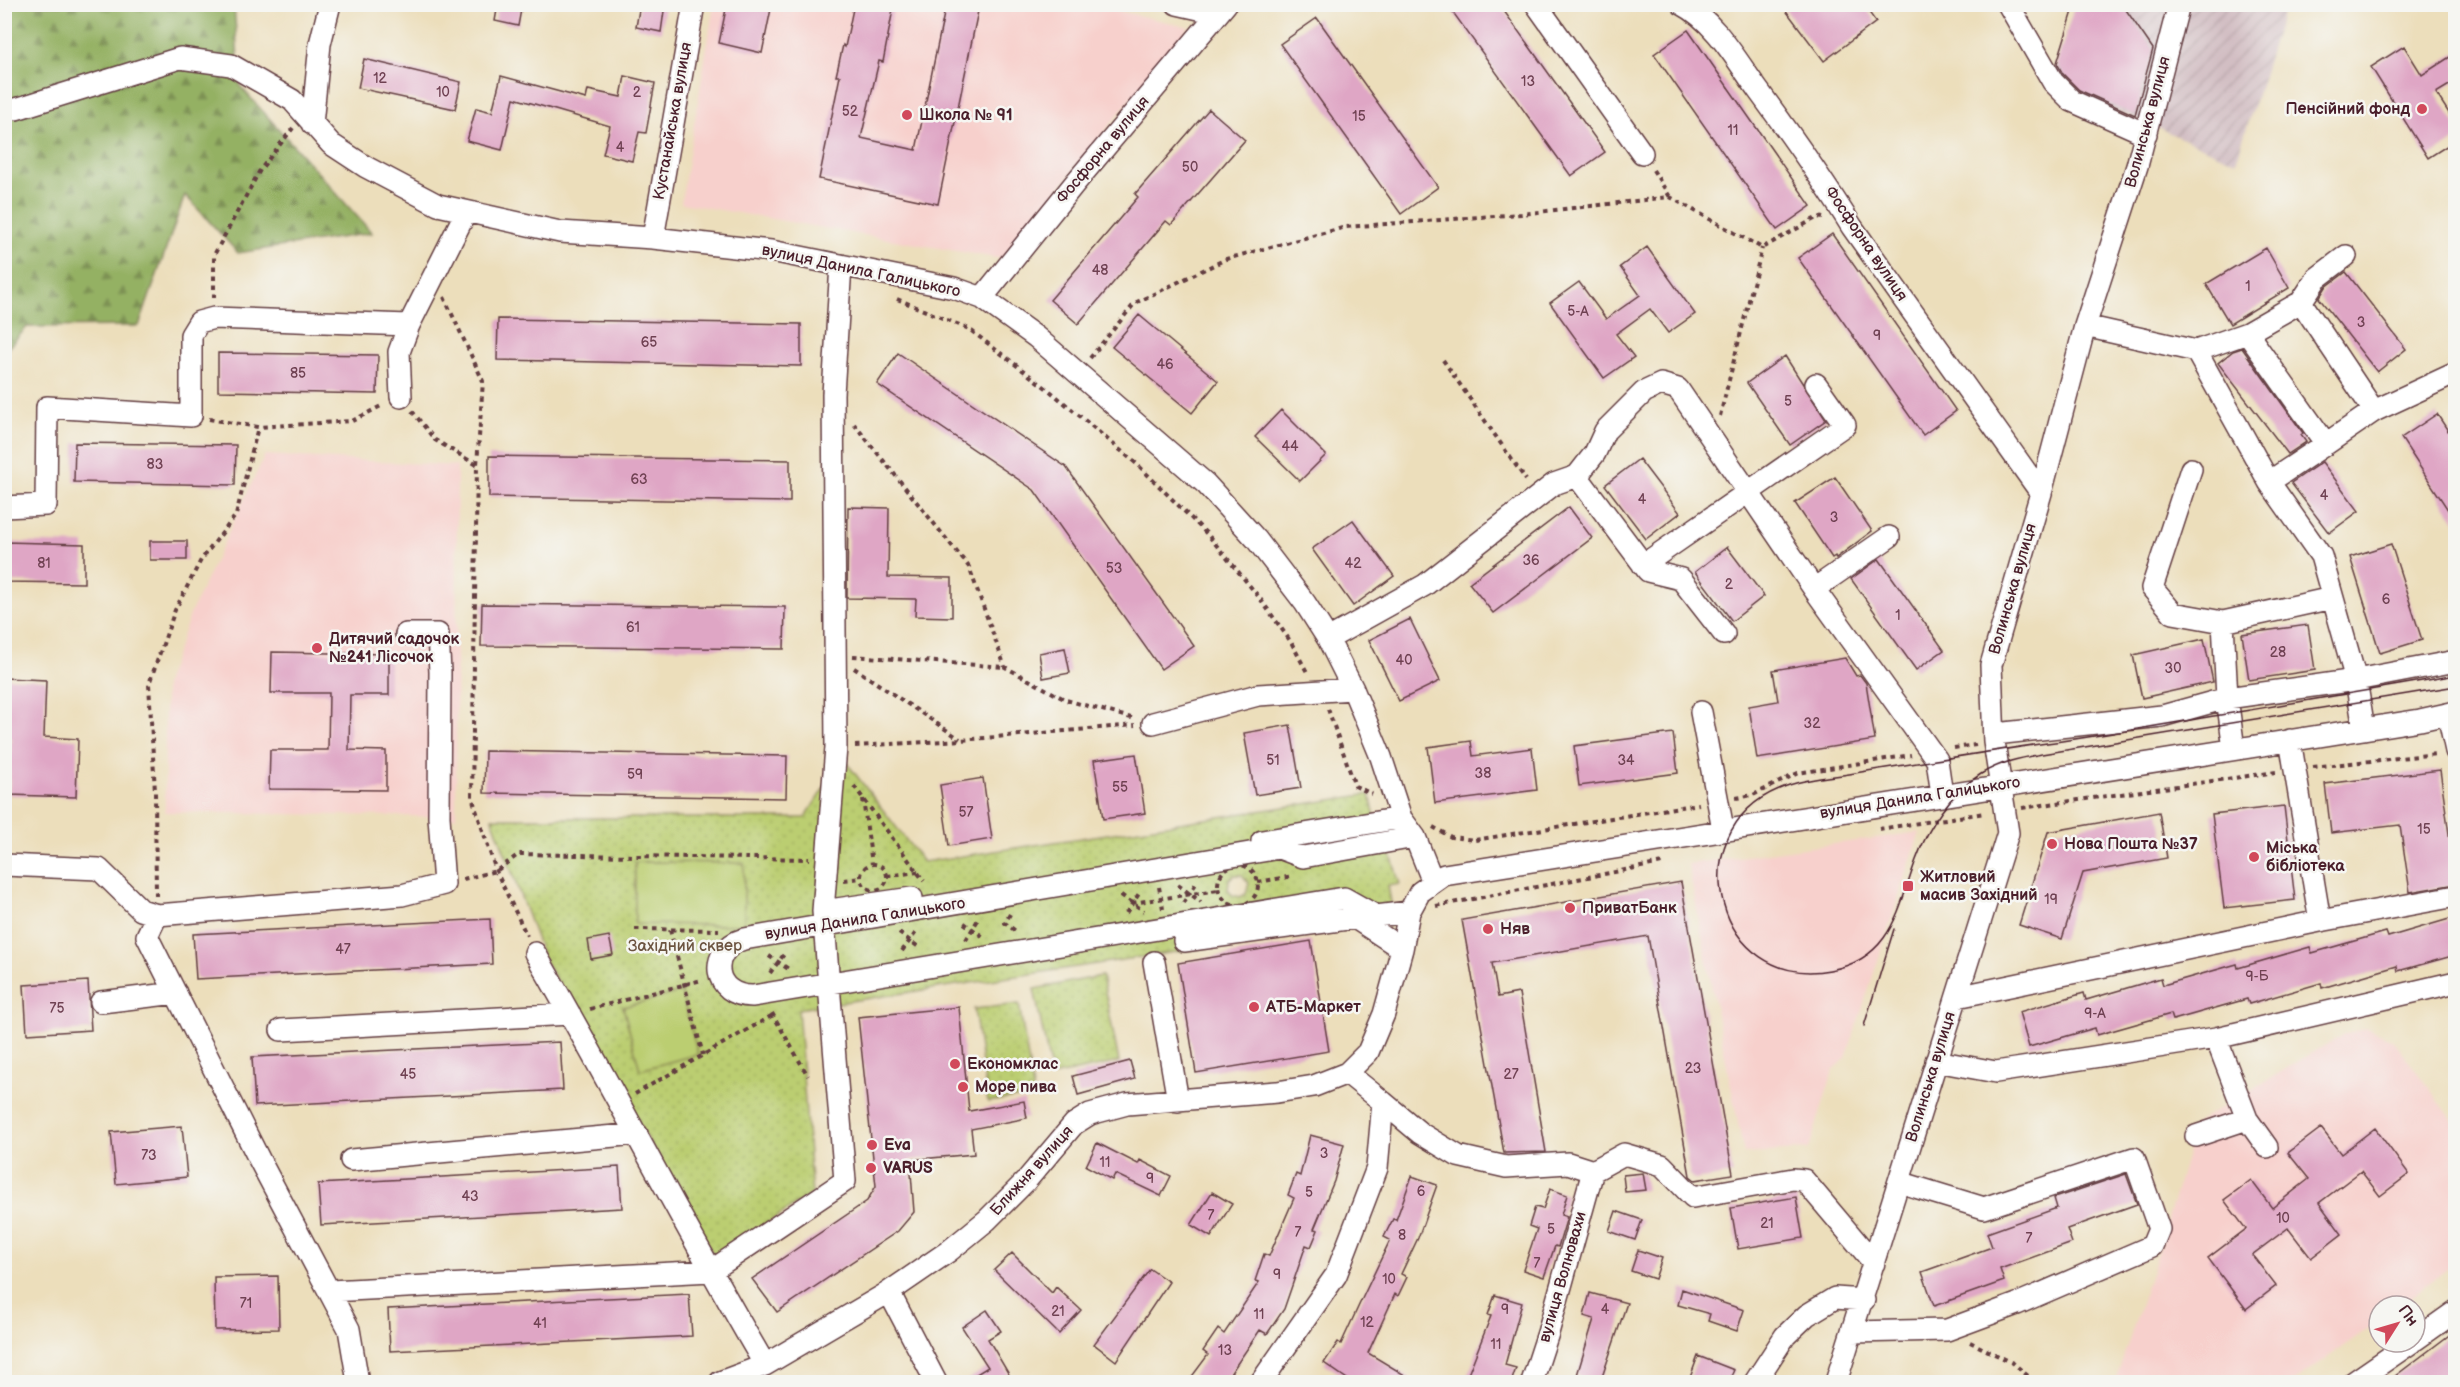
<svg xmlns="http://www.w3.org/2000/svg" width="2460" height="1387" font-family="'Balsamiq Sans',sans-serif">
	<defs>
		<pattern id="industrial-furrows" width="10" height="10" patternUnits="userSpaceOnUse" patternTransform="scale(1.5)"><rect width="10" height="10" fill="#d2bec3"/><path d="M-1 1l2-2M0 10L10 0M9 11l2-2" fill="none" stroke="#b6a3a8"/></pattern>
		<pattern id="grass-dots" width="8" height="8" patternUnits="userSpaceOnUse" patternTransform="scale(1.5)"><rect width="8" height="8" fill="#bbce71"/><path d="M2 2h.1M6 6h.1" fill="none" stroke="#a2b062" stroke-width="1.8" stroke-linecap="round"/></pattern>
		<pattern id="forest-firs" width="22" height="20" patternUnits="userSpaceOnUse" patternTransform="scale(1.5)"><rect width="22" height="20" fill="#94b163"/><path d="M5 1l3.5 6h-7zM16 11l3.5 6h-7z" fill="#7b8f52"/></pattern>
	</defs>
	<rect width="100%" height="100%" fill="#f6f6f2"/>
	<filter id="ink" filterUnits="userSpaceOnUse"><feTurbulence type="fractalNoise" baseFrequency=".0167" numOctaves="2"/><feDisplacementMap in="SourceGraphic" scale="12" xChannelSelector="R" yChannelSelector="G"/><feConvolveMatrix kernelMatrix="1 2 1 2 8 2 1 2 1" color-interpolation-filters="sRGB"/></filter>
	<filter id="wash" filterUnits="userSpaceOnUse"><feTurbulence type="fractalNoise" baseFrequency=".008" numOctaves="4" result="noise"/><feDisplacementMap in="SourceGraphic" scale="24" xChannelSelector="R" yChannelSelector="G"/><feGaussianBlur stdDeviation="1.35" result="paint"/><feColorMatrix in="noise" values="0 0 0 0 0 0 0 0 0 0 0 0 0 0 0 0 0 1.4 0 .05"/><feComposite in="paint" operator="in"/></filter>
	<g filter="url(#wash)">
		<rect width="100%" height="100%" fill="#ecdebb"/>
		<path fill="#f7d0cc" d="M1089 4 1189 27 1002 259 681 203 714 5Z
			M265 455 457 466 456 817 165 812V684L191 612Z
			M1920 832 1846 1058 1833 1071 1809 1149 1744 1154 1688 864Z
			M2367 1028 2393 1040 2455 1123V1263L2399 1306H2379V1321L2293 1382H2115L2158 1253 2196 1123 2344 1034Z"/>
		<path fill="url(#industrial-furrows)" d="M2080 5H2285L2236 162 2135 118 2066 92 2054 73 2074 8Z"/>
		<path fill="url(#grass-dots)" stroke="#82764e" stroke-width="1.5" fill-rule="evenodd" d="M843 758 923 862 1370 794 1376 823 1279 848 1390 852 1400 884 1388 886 1394 919 798 1009 812 1194 715 1257 543 957 492 818H805ZM1235 875H1242L1249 883 1246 894 1240 897 1232 895 1228 889 1229 879Z
			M1102 976 1119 1062 1052 1076 1034 989Z
			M1019 1004 1034 1095 988 1102 974 1009Z"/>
		<path fill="url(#forest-firs)" stroke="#6f6847" stroke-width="1.5" d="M5 5H234L240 86 372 233 238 253 185 195 139 326 27 327 5 351Z"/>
		<path fill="#bbce71" stroke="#82764e" stroke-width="1.5" d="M635 862 744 863V925L635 924Z
			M681 992 698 1054 640 1070 623 1007Z"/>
		<g id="blocks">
			<path fill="#dfa6c5" d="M498 4H522L518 26 495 21Z
				M640 4H665L661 32 636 27Z
				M727 4H772L762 53 719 43Z
				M854 4H894L883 62 879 61 861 138 916 150 946 4 978 11 938 204 819 179 840 76H836L843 45 845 47Z
				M1461 4H1499L1605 152 1571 176 1452 11Z
				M1781 4H1863L1876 22 1824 61Z
				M2080 4H2122L2153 49 2135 115 2079 90 2063 74 2057 63 2074 8Z
				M1317 18 1438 187 1401 214 1280 44Z
				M1688 30 1811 206 1777 230 1654 54Z
				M2404 46 2422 75 2456 53V81L2436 93 2456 124V140L2428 158 2371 67Z
				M364 59 461 82 455 109 358 88Z
				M501 76 586 99 588 90 621 97 625 76 655 83 646 133 639 132 632 161 603 154 610 126 514 98 502 150 467 141 476 108 492 112Z
				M1209 109 1245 140 1171 225 1166 221 1078 324 1050 300 1138 197 1135 194Z
				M1832 234 1956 411 1923 435 1798 258Z
				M1647 247 1695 314 1668 333 1650 309 1616 334 1634 357 1604 378 1550 303 1579 282 1606 319 1640 295 1620 267Z
				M2266 248 2289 288 2230 324 2206 284Z
				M2346 272 2406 349 2377 372 2319 298 2326 287Z
				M1139 315 1218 381 1192 413 1112 347Z
				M498 319 801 324V366L497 360Z
				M2242 348 2303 433 2301 435 2306 442 2288 454 2218 363 2233 351Z
				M218 353 378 355 377 394 218 391Z
				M898 353 1066 467 1194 646 1161 669 1034 490 877 384Z
				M1785 356 1826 420 1790 445 1747 383Z
				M1281 410 1326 455 1300 481 1255 437Z
				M2437 414 2456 443V522L2401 438Z
				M75 443 236 445 235 485 74 482Z
				M489 456 790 460V502L489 497Z
				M1639 459 1680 513 1646 539 1605 485Z
				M2322 462 2359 511 2329 533 2291 483Z
				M1835 477 1872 531 1836 558 1835 556 1832 558 1795 503Z
				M848 507 889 508 888 577 952 578V617L915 616 916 599 847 598Z
				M1569 507 1592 538 1493 613 1469 583Z
				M1353 520 1394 576 1353 606 1312 549Z
				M150 541H187V560H150Z
				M4 542 84 544V583L4 582Z
				M2391 544 2422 640 2380 653 2350 557Z
				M1727 547 1764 596 1732 621 1695 572Z
				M1879 559 1944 650 1916 670 1851 579Z
				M482 604 785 607 784 649 481 646Z
				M1410 619 1440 681 1399 701 1369 640Z
				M2308 625 2315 670 2249 680 2242 634Z
				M2204 639 2213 682 2142 698 2133 655Z
				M1065 648 1070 673 1043 678 1039 653Z
				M272 652 389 654V695H350L349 750 386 751V790L269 789 270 750H328L329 693H271Z
				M1845 658 1856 676 1860 675 1866 683 1875 740 1757 759 1749 706 1778 701 1773 670Z
				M4 678 46 680 44 737 78 739 76 797 9 795 11 738H4Z
				M1290 725 1301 788 1255 795 1244 733Z
				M1673 733 1678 773 1579 786 1574 746Z
				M1471 741 1473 756 1532 748 1537 790 1435 803 1428 747Z
				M485 751 787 756 786 798 484 793Z
				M1136 754 1145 813 1103 819 1094 760Z
				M2440 770 2456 884 2410 892 2400 825 2331 833 2325 784Z
				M983 778 992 839 949 846 940 785Z
				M2284 806 2295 900 2224 908 2212 814Z
				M2159 812 2167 858 2083 873 2062 939 2019 925 2048 832Z
				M1681 882 1733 1174 1695 1180 1690 1176 1648 936 1492 963 1498 997 1519 993 1546 1152 1504 1153 1462 920Z
				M2456 917V955L2398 971 2397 966 2322 988 2321 983 2249 1004 2247 999 2173 1020 2171 1014 2097 1035 2095 1028 2029 1047 2019 1012 2084 993 2086 1000 2161 978 2163 985 2237 964 2238 968 2310 947 2312 953 2386 932 2388 937Z
				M490 919 492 964 196 979 193 934Z
				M609 936 613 955 591 959 588 940Z
				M1311 941 1329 1051 1196 1073 1178 963Z
				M88 981 91 1030 27 1034 24 985Z
				M959 1007 969 1111 1024 1101 1027 1118 971 1129 974 1154 910 1160 914 1212 898 1231 777 1312 752 1279 867 1201 876 1186 858 1017Z
				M560 1042 563 1090 255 1106 252 1057Z
				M1130 1061 1135 1079 1078 1095 1073 1076Z
				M182 1126 187 1177 116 1184 111 1132Z
				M2321 1128 2341 1154 2375 1128 2409 1174 2380 1196 2361 1171 2319 1203 2342 1234 2311 1258 2288 1228 2252 1255 2276 1286 2246 1309 2208 1258 2246 1229 2224 1200 2251 1180 2272 1208 2309 1179 2288 1153Z
				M1310 1135 1344 1144 1334 1181 1314 1229 1318 1230 1311 1247 1306 1245 1284 1309 1267 1334 1260 1330 1224 1383H1187L1208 1355 1203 1351 1218 1329 1224 1334 1259 1282 1255 1281 1264 1254 1269 1256 1294 1198 1288 1195 1296 1174 1300 1176Z
				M1097 1143 1138 1164 1140 1160 1171 1176 1161 1196 1115 1174 1112 1180 1086 1166Z
				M619 1167 622 1208 321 1225 318 1184Z
				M1643 1173 1646 1190 1625 1192 1623 1175Z
				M2126 1174 2137 1204 2067 1229 2072 1243 2000 1269 2004 1281 1934 1306 1922 1272 1992 1247 1987 1233 2057 1208 2054 1198Z
				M1412 1176 1437 1185 1418 1238 1401 1274 1407 1277 1398 1296 1395 1294 1368 1353 1418 1383H1353L1324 1363 1338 1342 1341 1344 1360 1303 1390 1240 1384 1237 1393 1219 1396 1220Z
				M1550 1189 1567 1195 1561 1215 1567 1217 1558 1247 1555 1246 1544 1277 1523 1270 1537 1229 1529 1226 1535 1207 1543 1209Z
				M1212 1192 1232 1204 1211 1237 1191 1225Z
				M1796 1197 1803 1238 1738 1249 1731 1208Z
				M1616 1211 1642 1220 1635 1240 1609 1231Z
				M1638 1250 1662 1258 1655 1279 1631 1271Z
				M1012 1253 1052 1293 1056 1287 1081 1310 1059 1334 994 1270Z
				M1150 1269 1169 1282 1116 1361 1094 1344Z
				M278 1276 279 1329 215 1330 214 1277Z
				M1682 1289 1744 1310 1737 1331 1708 1321 1710 1314 1678 1305Z
				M1590 1293 1627 1303 1600 1383 1577 1375 1594 1319 1584 1316Z
				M689 1294 692 1336 390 1351 388 1309Z
				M1495 1295 1522 1303 1505 1365 1516 1368 1511 1383H1485L1467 1377 1491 1316 1488 1315Z
				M987 1310 1001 1331 988 1339 1014 1383H962L988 1367 962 1327Z
				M2456 1330V1383H2386Z
				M1698 1356 1734 1370 1728 1383H1688Z"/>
		</g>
	</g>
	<g filter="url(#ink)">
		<use href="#blocks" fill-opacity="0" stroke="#623c41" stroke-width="1.5"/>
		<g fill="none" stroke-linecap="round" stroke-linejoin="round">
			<defs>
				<path id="minor" d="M1177 4 1217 13
					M1536 4 1642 153
					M1682 4C1715 21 1737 61 1758 90 1791 135 1823 180 1852 227L2041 493
					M2008 4 2053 82 2072 101 2146 134
					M4 109H16L180 58 231 65 292 100 331 144 366 167 438 205 560 232 653 238 771 251 954 288 982 298 1036 337 1206 484 1256 539 1305 603 1328 639 1353 689 1381 757 1401 818 1415 837 1433 882
					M312 124 320 44 330 4
					M653 238 694 4
					M982 298 1075 183 1226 4
					M2301 302 2317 278 2346 256
					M2085 326 2196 351
					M2247 333 2196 351 2269 482
					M401 397 399 352 409 325 466 212
					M2374 411 2301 302 2247 333 2326 444 2374 411 2456 373
					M2326 444 2269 482 2321 556 2356 680 2364 729
					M2191 469 2152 588 2173 613 2223 622 2332 598
					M1577 476 1648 571 1681 579 1724 634
					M4 507 46 505 47 407 191 416V335L199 322 214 318 409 325
					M1643 565 1845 425 1816 384
					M1814 589 1889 537
					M2223 622 2227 698 2234 749
					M1328 639 1425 585 1554 484 1577 476 1595 453 1605 431 1644 392 1661 384 1678 389 1814 589 1937 760 1942 795
					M1701 712 1723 829
					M2448 714 2456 751
					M1153 723 1258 695 1353 689
					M1995 734 2162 716 2227 698 2356 680 2456 661
					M2290 740 2320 921
					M1262 841 1401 818
					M4 865 99 869 141 910 157 915 402 895 444 884 439 817 440 672 438 634H406
					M823 911 912 898
					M1409 912 1376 916 1344 898 753 996C713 997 706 950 744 939L1279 848 1303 857 1415 837
					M157 915 147 936 260 1161 349 1329 358 1382
					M1184 941 1355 918 1402 949
					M535 953C614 1089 685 1229 765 1365
					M1154 962 1178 1101
					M1957 997 2320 921 2456 896
					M101 1002 176 993
					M281 1030 570 1014
					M2216 1038 2247 1119 2267 1147
					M1936 1061 1996 1072 2216 1038 2456 982
					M1383 1102 1420 1133 1458 1156 1506 1167 1568 1163 1593 1171 1624 1154 1662 1165 1693 1197 1793 1179 1804 1180 1874 1263
					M2196 1136 2247 1119
					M351 1160 637 1134
					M330 1291 711 1271 845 1181 823 911 836 747 833 394 841 265
					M889 1292 936 1382
					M1852 1332 1947 1330 2017 1304 2152 1246 2159 1229 2134 1158 1984 1208 1899 1182
					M2415 1340 2456 1311
					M720 1382 765 1365 889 1292 949 1251 987 1220 1025 1182 1074 1124 1090 1114 1127 1104 1277 1092 1314 1086 1347 1073 1368 1052 1384 1014 1402 949 1409 912 1420 892 1444 875 2420 720 2456 712
					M1261 1382 1336 1275 1377 1168 1383 1102 1347 1073
					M1532 1382 1548 1333 1593 1171
					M1755 1382 1785 1336 1807 1315 1835 1298 1864 1300
					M1836 1382 2008 833 1994 742 1991 665 2041 493 2085 326 2137 166 2179 4
					M2354 1382 2412 1342"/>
			</defs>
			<use href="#minor" stroke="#623c41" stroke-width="24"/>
			<path stroke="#623c41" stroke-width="4" stroke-dasharray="4.5 4.5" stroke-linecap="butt" d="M1653 170 1670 197
				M444 297 483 381 477 465 472 797 496 871 527 936
				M214 298V255L260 170 293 128
				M897 299 969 329 1050 391 1138 465 1208 535 1259 597 1291 642 1308 674
				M1090 358 1135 303 1226 259 1346 227 1521 214 1670 197 1762 248 1818 217 1823 218
				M1443 360 1526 480
				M412 411 435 440 477 465
				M1720 416 1762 248
				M209 419 258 427 352 421 383 405
				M854 424 969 567 1005 667 1066 700 1135 719
				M853 656 1005 667
				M854 668 960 739
				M1328 709 1355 786 1372 794
				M855 746 961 740 1135 725
				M1954 748 1976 745
				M2313 767 2437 754
				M854 786 924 881
				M1736 798 1753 795 1798 773 1911 755
				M863 799 872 864
				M2022 808 2276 772
				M1433 827 1451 837 1475 840 1699 804
				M1879 829 1985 813
				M861 877a13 13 0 1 1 26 0a13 13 0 1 1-26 0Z
				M1218 885a20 20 0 1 1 40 0a20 20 0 1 1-40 0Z
				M887 876 918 872
				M463 879 496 871 519 854 809 859
				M844 880 861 878
				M1258 882 1293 876
				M1178 885 1201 902
				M1159 887 1163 909
				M1121 895 1144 911
				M156 896 155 792 149 684 175 610 201 560 236 515 258 427
				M1132 903 1218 890
				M1183 903 1197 882
				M1436 906 1662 863
				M1126 913 1140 892
				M1010 914 1005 923 1017 932
				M964 923 985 938
				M635 929 719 930
				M670 930 703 1055
				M899 933 920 948
				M966 940 979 918
				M902 951 917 931
				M769 956 790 970
				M770 973 785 953
				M590 1009 702 980
				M772 1013 808 1076
				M635 1094 773 1015
				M1970 1342 2013 1363 2035 1382"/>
			<use href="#minor" stroke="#fff" stroke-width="21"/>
			<path stroke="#4a1f2b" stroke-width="1.5" d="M2456 675C2379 689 2302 701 2226 714 2166 724 2106 735 2047 743 1985 752 1923 762 1861 772 1834 777 1803 778 1779 789 1676 832 1717 991 1830 970 1892 959 1898 909 1916 860 1928 827 1950 793 1981 774 2000 762 2021 758 2042 754L2456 686
				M1864 1026 1894 929"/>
		</g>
	</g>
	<g fill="#d1495b" stroke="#f6f6f2" stroke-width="2">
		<circle cx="2422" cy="109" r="6"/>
		<circle cx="907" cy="115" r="6"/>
		<circle cx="317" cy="648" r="6"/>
		<circle cx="2052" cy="844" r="6"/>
		<circle cx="2254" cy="857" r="6"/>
		<rect x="1902" y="880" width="12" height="12" rx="3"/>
		<circle cx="1570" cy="908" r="6"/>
		<circle cx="1488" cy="929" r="6"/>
		<circle cx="1254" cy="1007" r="6"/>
		<circle cx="955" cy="1064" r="6"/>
		<circle cx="963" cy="1087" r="6"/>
		<circle cx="872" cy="1145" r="6"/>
		<circle cx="871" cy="1168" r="6"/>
	</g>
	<g text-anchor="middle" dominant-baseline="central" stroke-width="5" stroke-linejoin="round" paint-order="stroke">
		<g font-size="14" fill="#6f4152">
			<text x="380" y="78">12</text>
			<text x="1528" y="81">13</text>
			<text x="443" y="92">10</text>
			<text x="637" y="92">2</text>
			<text x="850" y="111">52</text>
			<text x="1359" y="116">15</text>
			<text x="1733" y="130">11</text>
			<text x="620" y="147">4</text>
			<text x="1190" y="167">50</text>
			<text x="1100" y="270">48</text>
			<text x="2248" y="286">1</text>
			<text x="1578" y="311">5-А</text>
			<text x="2361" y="322">3</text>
			<text x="1877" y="335">9</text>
			<text x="649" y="342">65</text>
			<text x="1165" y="364">46</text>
			<text x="298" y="373">85</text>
			<text x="1788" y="401">5</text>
			<text x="1290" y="446">44</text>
			<text x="155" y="464">83</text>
			<text x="639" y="479">63</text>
			<text x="2324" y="495">4</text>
			<text x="1642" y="499">4</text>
			<text x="1834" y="517">3</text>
			<text x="1531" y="560">36</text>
			<text x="44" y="563">81</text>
			<text x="1353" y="563">42</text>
			<text x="1114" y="568">53</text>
			<text x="1729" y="584">2</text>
			<text x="2386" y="599">6</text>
			<text x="1898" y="615">1</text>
			<text x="633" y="627">61</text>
			<text x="2278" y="652">28</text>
			<text x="1404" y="660">40</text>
			<text x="2173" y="668">30</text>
			<text x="1812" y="723">32</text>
			<text x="1273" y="760">51</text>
			<text x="1626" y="760">34</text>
			<text x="1483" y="773">38</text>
			<text x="635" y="774">59</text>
			<text x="1120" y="787">55</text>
			<text x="966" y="812">57</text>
			<text x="2424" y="829">15</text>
			<text x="2051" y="899">19</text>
			<text x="343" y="949">47</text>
			<text x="2257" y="976">9-Б</text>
			<text x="57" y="1008">75</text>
			<text x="2095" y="1013">9-А</text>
			<text x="1693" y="1068">23</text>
			<text x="408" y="1074">45</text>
			<text x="1511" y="1074">27</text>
			<text x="1324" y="1153">3</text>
			<text x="149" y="1155">73</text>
			<text x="1105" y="1162">11</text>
			<text x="1150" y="1178">9</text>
			<text x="1421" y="1191">6</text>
			<text x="1309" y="1192">5</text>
			<text x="470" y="1196">43</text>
			<text x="1211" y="1215">7</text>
			<text x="2283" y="1218">10</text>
			<text x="1767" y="1223">21</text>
			<text x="1551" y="1229">5</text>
			<text x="1298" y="1232">7</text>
			<text x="1402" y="1235">8</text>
			<text x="2029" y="1238">7</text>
			<text x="1537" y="1263">7</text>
			<text x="1277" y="1274">9</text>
			<text x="1389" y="1279">10</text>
			<text x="246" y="1303">71</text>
			<text x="1505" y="1309">9</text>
			<text x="1605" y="1309">4</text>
			<text x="1058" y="1311">21</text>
			<text x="1259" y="1314">11</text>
			<text x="1367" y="1322">12</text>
			<text x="540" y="1323">41</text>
			<text x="1496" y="1344">11</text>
			<text x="1225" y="1350">13</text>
		</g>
		<g font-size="16" font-weight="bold" fill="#4a1f2b" stroke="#f6f6f2" text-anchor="start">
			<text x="2410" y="109" text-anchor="end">Пенсійний фонд</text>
			<text x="919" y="115">Школа № 91</text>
			<text x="329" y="639">Дитячий садочок<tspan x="329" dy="18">№241 Лісочок</tspan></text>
			<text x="2064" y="844">Нова Пошта №37</text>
			<text x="2266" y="848">Міська<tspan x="2266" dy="18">бібліотека</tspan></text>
			<text x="1920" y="877">Житловий<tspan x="1920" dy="18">масив Західний</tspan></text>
			<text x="1582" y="908">ПриватБанк</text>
			<text x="1500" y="929">Няв</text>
			<text x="1266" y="1007">АТБ-Маркет</text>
			<text x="967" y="1064">Економклас</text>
			<text x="975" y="1087">Море пива</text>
			<text x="884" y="1145">Eva</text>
			<text x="883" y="1168">VARUS</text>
		</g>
		<g font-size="16" fill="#4a1f2b" stroke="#f6f6f2">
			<text transform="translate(673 121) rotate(-80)">Кустанайська вулиця</text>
			<text transform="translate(2148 122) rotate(-75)">Волинська вулиця</text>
			<text transform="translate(1103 150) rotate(-50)">Фосфорна вулиця</text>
			<text transform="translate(1866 244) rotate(56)">Фосфорна вулиця</text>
			<text transform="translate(861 271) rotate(12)">вулиця Данила Галицького</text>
			<text transform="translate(2013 589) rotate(-74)">Волинська вулиця</text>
			<text transform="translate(1920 798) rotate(-9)">вулиця Данила Галицького</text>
			<text transform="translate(865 919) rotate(-9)">вулиця Данила Галицького</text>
			<text transform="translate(1931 1077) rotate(-73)">Волинська вулиця</text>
			<text transform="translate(1032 1171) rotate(-48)">Ближня вулиця</text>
			<text transform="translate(1563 1277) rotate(-74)">вулиця Волновахи</text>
		</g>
		<g font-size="16" fill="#6c5440" stroke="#f6f6f2">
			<text x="685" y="946">Західний сквер</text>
		</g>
	</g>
	<rect width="2460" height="1387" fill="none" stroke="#f6f6f2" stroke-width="24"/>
	<g transform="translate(2397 1324) rotate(53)"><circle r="28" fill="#f6f6f2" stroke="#b1a0a2" stroke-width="1.5"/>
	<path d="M0-4.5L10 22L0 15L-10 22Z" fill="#d1495b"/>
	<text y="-9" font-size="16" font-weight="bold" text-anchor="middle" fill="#4a1f2b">Пн</text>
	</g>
</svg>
